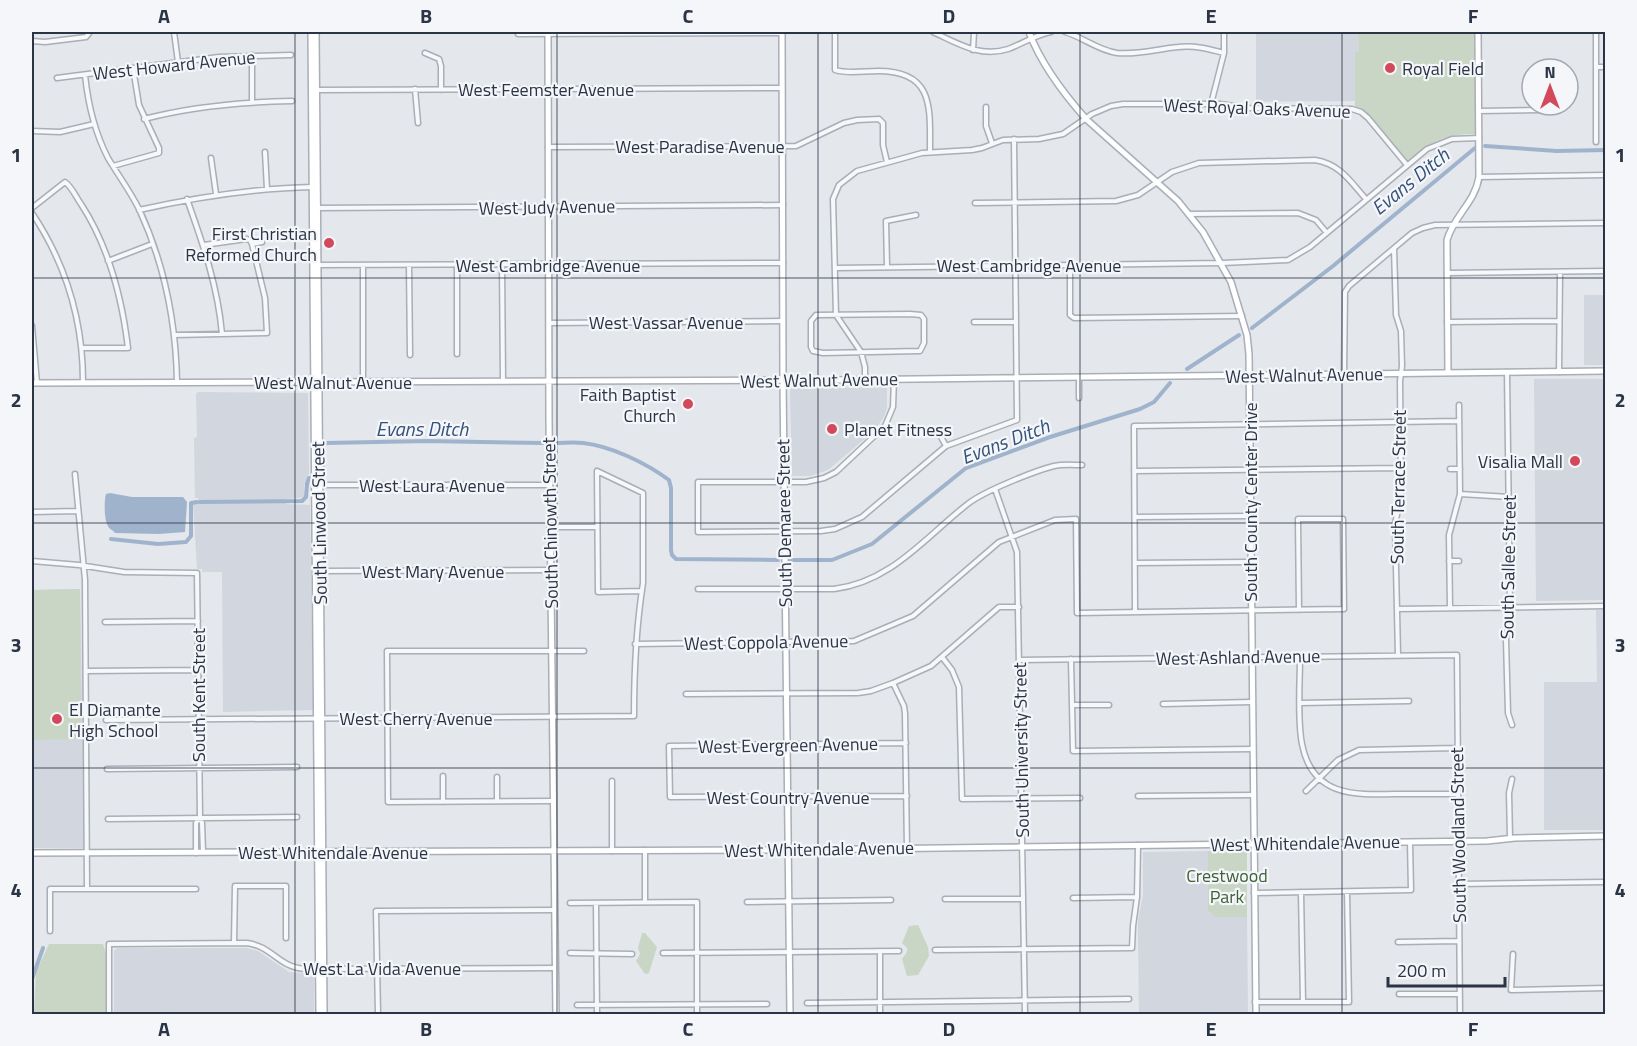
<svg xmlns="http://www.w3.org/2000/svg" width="1637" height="1046" font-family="'Titillium Web',sans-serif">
	<rect width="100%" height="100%" fill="#e4e7ec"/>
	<path fill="#d2d6de" d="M1256 32H1358L1359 52 1355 53V101L1256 102Z
		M1584 295H1605V365H1584Z
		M1534 379H1605V600L1536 601Z
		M887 387V408L884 417 874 431 828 470 810 476H792L790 390 792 388Z
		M198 392 308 393 309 473 304 486V496L300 498 286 499V504L310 505 313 710 223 712 222 572H202V569H197L193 503H198V498H195L194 438 197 437 196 394Z
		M80 589 85 848H32V590Z
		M1596 610H1606L1605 830H1544V682H1597Z
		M1208 851V911L1215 917H1247L1248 1014H1139L1138 939V920L1143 895V852Z
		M117 948H246L258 951 289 972 311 974 314 978V1014H114V951Z"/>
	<path fill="#c9d6c5" d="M1358 32H1475V134C1447 133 1428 143 1407 161L1369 115 1355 107V52H1359Z
		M80 589 81 736 79 739 32 740V590Z
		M1208 851H1247V917H1215L1208 911Z
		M918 925 928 947 929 956 918 975 907 976 902 959 907 952V948L902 943 909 926Z
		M642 933H645L657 947 649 973 645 974 636 961 640 954 638 948Z
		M49 944H103L106 953V1014H34L36 972Z"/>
	<path fill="#9fb4cc" d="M110 493 132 497H183L187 502 185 532 159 534 115 533C113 530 109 529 108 526 104 520 104 500 106 494Z"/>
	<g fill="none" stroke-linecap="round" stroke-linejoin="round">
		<path stroke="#9fb4cc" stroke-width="4" d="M1485 146 1557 151 1606 150
			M1252 328 1333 266 1475 148
			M1187 369 1239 335
			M555 443C564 443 574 442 583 443 611 446 646 463 669 480L671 488V550L672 555 676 559 778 560
			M323 468V446L326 443 427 441 544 443
			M200 502 302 501 306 497 307 484 309 478
			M111 539 158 544 186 542 191 536V503L197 502
			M791 560H832L872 544 966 468 1050 437 1140 409 1154 402 1170 383
			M32 979 43 948"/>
		<defs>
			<path id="street" d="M174 32 178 62
				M835 32V70C848 74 864 71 878 71 934 71 930 107 930 151
				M933 32C957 43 980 58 1008 49 1022 44 1035 35 1051 32
				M1065 32C1083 37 1097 50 1117 53 1138 55 1157 49 1178 47 1194 45 1209 49 1224 53
				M1596 32V142
				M518 34 782 33
				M32 41 45 42 86 37 90 32
				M973 50 974 32
				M425 53 439 59 441 66V90
				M1596 67H1606
				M85 75C88 104 94 131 108 158 118 175 130 191 139 209 164 263 176 323 177 382
				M57 78 219 57 291 55
				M415 89 418 123
				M315 90 782 88
				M252 102V55
				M1211 104 1224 53V32
				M986 107V126L992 143
				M1479 111 1541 110
				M144 119C193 106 241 102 292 101
				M32 131 60 132 94 124
				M548 147 796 146 844 123 857 120 879 119 883 123V145L887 162
				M265 152 267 189
				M211 158 216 194
				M113 166 159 153V148L139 105 133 68
				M1479 177 1606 175
				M187 199C203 244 218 287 222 334
				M975 203 1116 201 1138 195 1172 172 1199 163 1315 160C1340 164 1350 181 1366 199
				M32 208 65 182C72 187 76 197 81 204 109 247 122 298 128 348H82
				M315 208 783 205
				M139 210C197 197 254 188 313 187
				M32 213C66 264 83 321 83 382
				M1190 214 1298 213 1316 220 1327 233
				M204 245 246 239 250 240 252 244 262 242
				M1394 249 1396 315 1401 331 1402 366 1400 381 1401 496 1395 524 1398 655
				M108 261 152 244
				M316 265 783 263
				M363 265V382
				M409 265 410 355
				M457 265V354
				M502 265 503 381
				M1070 265V315L1074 318 1242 316
				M887 266 886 221 916 215
				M836 268 1222 263 1288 260 1310 247 1427 149 1452 139 1479 138
				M1447 273 1606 271
				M910 314 921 315 924 319V343L920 351 823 353 813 351 811 347V321L816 315Z
				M974 322H1015
				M1447 322 1559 321
				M549 323 783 321
				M32 326 37 383
				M174 335 267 333 265 298 252 244
				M1507 372 1510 607 1506 640 1508 713 1512 725
				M1559 372 1560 272
				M1344 374 1345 292 1349 286 1412 233 1423 228 1435 225 1606 223
				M894 379 893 407 885 426 836 472 824 478 806 482H698V532L821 531 835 529 862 517 946 446 1017 420 1014 139
				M865 380V367L861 352 836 315 833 199 839 185 857 171 922 153 972 150 982 148 1003 140 1039 139 1063 134 1092 114 1111 106 1123 104H1220L1249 108 1352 109 1361 112 1368 118 1407 165
				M1079 398V377
				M940 435 946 446
				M1450 469H1460
				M1134 471 1401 468
				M75 474 85 580 87 889
				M320 485H550
				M995 489 1017 552 1025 1014
				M1460 494 1509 497
				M32 512 77 511
				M1135 517 1250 516
				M551 527H597
				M32 561 79 565 124 572 197 573 200 818 202 823 203 852
				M1449 561H1459
				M1135 563 1250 562
				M319 571 551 570
				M698 589H834C892 582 926 536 969 503 985 491 1034 471 1054 466 1063 464 1073 465 1082 465
				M1450 608 1449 535 1460 494 1459 405
				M1397 609 1606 606
				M1135 612 1134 426 1459 421
				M105 622 198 621
				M635 644 854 641 913 616 999 542 1055 520 1076 519 1077 613 1344 609 1343 519H1298L1299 610
				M1300 656C1300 683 1297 719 1302 744 1312 797 1355 795 1397 794 1417 794 1437 794 1457 794
				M942 657 952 670 959 687 962 799 1080 798
				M1071 659 1073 751 1252 749
				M1019 660 1457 655 1460 1014
				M86 671 198 670
				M893 683 904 706 905 714 907 849
				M686 694 858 693 871 691 893 683 931 666 999 607H1019
				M1301 703 1409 701
				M1163 704 1251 702
				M1072 705H1109
				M106 720 634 716C634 671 636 628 643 583V493L597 471 598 592 642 591
				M906 743 669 746 670 797 907 796
				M107 769 297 767
				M443 776V802
				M497 777V801
				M612 781V851
				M1306 791 1338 760 1359 750 1457 748
				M1138 796 1252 795
				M553 801 388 802 387 651H584
				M108 819 297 817
				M1510 838 1509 793 1512 779
				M645 850V902
				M196 853V823L199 818
				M1459 884 1606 882
				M1301 892 1303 1002
				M1254 893 1411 890 1410 842
				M1073 898 1137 897
				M945 899H1023
				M747 902 891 900
				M570 903 697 902V1014
				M596 903 597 1014
				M50 931V889H196
				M1398 942 1459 941
				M234 943 235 886H286V938
				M935 950 1132 948 1133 926 1137 897 1138 845
				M880 951V1014
				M570 953 632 954
				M663 953 899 951
				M1513 954 1511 990 1606 988
				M1399 994H1459
				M1255 1002H1349L1347 892
				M807 1003 1129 999
				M577 1005 767 1004
				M109 1014V944L247 943C274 947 277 967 306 969L555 968
				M378 1014 376 911 554 910"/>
			<path id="secondary" d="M311 32 319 1014
				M316 32 324 1014
				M548 32 549 421 556 1014
				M782 32 783 380 790 1014
				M1029 32C1041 64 1063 93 1086 119L1178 201 1203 232 1231 282 1247 335 1249 354 1256 1014
				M1448 373 1447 240C1454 215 1475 203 1479 177L1478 32
				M32 383 833 380 1606 371
				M32 853 788 850 1487 841 1515 838 1606 836"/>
		</defs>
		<use href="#street" stroke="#a9aeb7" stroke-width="7"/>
		<use href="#secondary" stroke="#a9aeb7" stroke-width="8"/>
		<use href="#street" stroke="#f7f8fa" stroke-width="4"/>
		<use href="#secondary" stroke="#fff" stroke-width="5"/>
	</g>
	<path fill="none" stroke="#2b3445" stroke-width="1.5" stroke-opacity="0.55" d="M295 32V1014M557 32V1014M818 32V1014M1080 32V1014M1342 32V1014M32 278H1606M32 523H1606M32 768H1606"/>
	<g fill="#d1495b" stroke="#f4f6f9" stroke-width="2">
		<circle cx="1390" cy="68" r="6"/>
		<circle cx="329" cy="243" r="6"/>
		<circle cx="688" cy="404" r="6"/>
		<circle cx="832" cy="429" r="6"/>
		<circle cx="1575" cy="461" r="6"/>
		<circle cx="57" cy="719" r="6"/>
	</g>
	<g text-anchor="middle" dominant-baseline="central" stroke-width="4.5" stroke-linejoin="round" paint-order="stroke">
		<g font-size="18" fill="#2b3445" stroke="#f4f6f9">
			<text transform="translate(174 65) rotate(-6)">West Howard Avenue</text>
			<text x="546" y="89">West Feemster Avenue</text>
			<text transform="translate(1257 108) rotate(2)">West Royal Oaks Avenue</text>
			<text x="700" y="146">West Paradise Avenue</text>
			<text transform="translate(547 207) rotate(-1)">West Judy Avenue</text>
			<text x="548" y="265">West Cambridge Avenue</text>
			<text x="1029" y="265">West Cambridge Avenue</text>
			<text x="666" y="322">West Vassar Avenue</text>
			<text transform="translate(1304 375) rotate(-1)">West Walnut Avenue</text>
			<text transform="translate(819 380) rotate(-1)">West Walnut Avenue</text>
			<text x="333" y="382">West Walnut Avenue</text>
			<text x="432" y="485">West Laura Avenue</text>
			<text transform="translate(1398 487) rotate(-89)">South Terrace Street</text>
			<text transform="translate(1250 502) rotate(-90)">South County Center Drive</text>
			<text transform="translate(319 523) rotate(-91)">South Linwood Street</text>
			<text transform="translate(550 523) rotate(-91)">South Chinowth Street</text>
			<text transform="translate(784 523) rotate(-91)">South Demaree Street</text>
			<text transform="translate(1508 567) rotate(-89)">South Sallee Street</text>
			<text x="433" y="571">West Mary Avenue</text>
			<text transform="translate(766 642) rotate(-1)">West Coppola Avenue</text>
			<text transform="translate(1238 657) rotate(-1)">West Ashland Avenue</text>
			<text transform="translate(198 695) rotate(-90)">South Kent Street</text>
			<text x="416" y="718">West Cherry Avenue</text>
			<text transform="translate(788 745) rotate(-1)">West Evergreen Avenue</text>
			<text transform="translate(1021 750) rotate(-91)">South University Street</text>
			<text x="788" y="797">West Country Avenue</text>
			<text transform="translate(1458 835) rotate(-91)">South Woodland Street</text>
			<text transform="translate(1305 843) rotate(-1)">West Whitendale Avenue</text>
			<text transform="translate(819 849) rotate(-1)">West Whitendale Avenue</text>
			<text x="333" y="852">West Whitendale Avenue</text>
			<text x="382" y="968">West La Vida Avenue</text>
		</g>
		<g font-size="18" fill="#2b3445" stroke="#f4f6f9" text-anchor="start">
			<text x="1402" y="68">Royal Field</text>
			<text x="317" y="233" text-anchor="end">First Christian<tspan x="317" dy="21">Reformed Church</tspan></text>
			<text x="676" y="394" text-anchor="end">Faith Baptist<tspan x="676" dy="21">Church</tspan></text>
			<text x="844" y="429">Planet Fitness</text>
			<text x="1563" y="461" text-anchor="end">Visalia Mall</text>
			<text x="69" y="709">El Diamante<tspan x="69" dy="21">High School</tspan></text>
		</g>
		<g font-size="18" fill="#3f6138" stroke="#f4f6f9">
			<text x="1227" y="875">Crestwood<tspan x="1227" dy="21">Park</tspan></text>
		</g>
		<g font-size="20" font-style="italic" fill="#34527a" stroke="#f4f6f9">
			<text transform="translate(1410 181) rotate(-39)">Evans Ditch</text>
			<text x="422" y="428">Evans Ditch</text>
			<text transform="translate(1005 441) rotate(-21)">Evans Ditch</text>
		</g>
	</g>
	<rect width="1637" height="1046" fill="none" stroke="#f4f6f9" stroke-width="66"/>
	<g transform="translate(1550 87)"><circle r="28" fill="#f4f6f9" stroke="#a4a8b1" stroke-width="1.5"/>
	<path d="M0-4.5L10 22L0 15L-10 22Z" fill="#d1495b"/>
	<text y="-9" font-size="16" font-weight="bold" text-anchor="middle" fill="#2b3445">N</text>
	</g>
	<path d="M1388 977v9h117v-9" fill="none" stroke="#2b3445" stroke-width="3"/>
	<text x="1397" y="977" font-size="18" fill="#2b3445" stroke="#f4f6f9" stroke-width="4.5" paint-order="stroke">200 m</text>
	<rect x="33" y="33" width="1571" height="980" fill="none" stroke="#2b3445" stroke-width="2"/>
	<g font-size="20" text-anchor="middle" font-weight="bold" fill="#2b3445">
		<text x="164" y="23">A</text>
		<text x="426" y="23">B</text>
		<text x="688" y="23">C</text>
		<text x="949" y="23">D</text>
		<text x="1211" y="23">E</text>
		<text x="1473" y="23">F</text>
		<text x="16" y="162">1</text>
		<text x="1620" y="162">1</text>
		<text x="16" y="407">2</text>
		<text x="1620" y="407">2</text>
		<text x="16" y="652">3</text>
		<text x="1620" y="652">3</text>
		<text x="16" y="897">4</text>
		<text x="1620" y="897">4</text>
		<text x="164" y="1036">A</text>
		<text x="426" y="1036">B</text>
		<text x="688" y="1036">C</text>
		<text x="949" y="1036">D</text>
		<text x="1211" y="1036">E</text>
		<text x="1473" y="1036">F</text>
	</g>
</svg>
